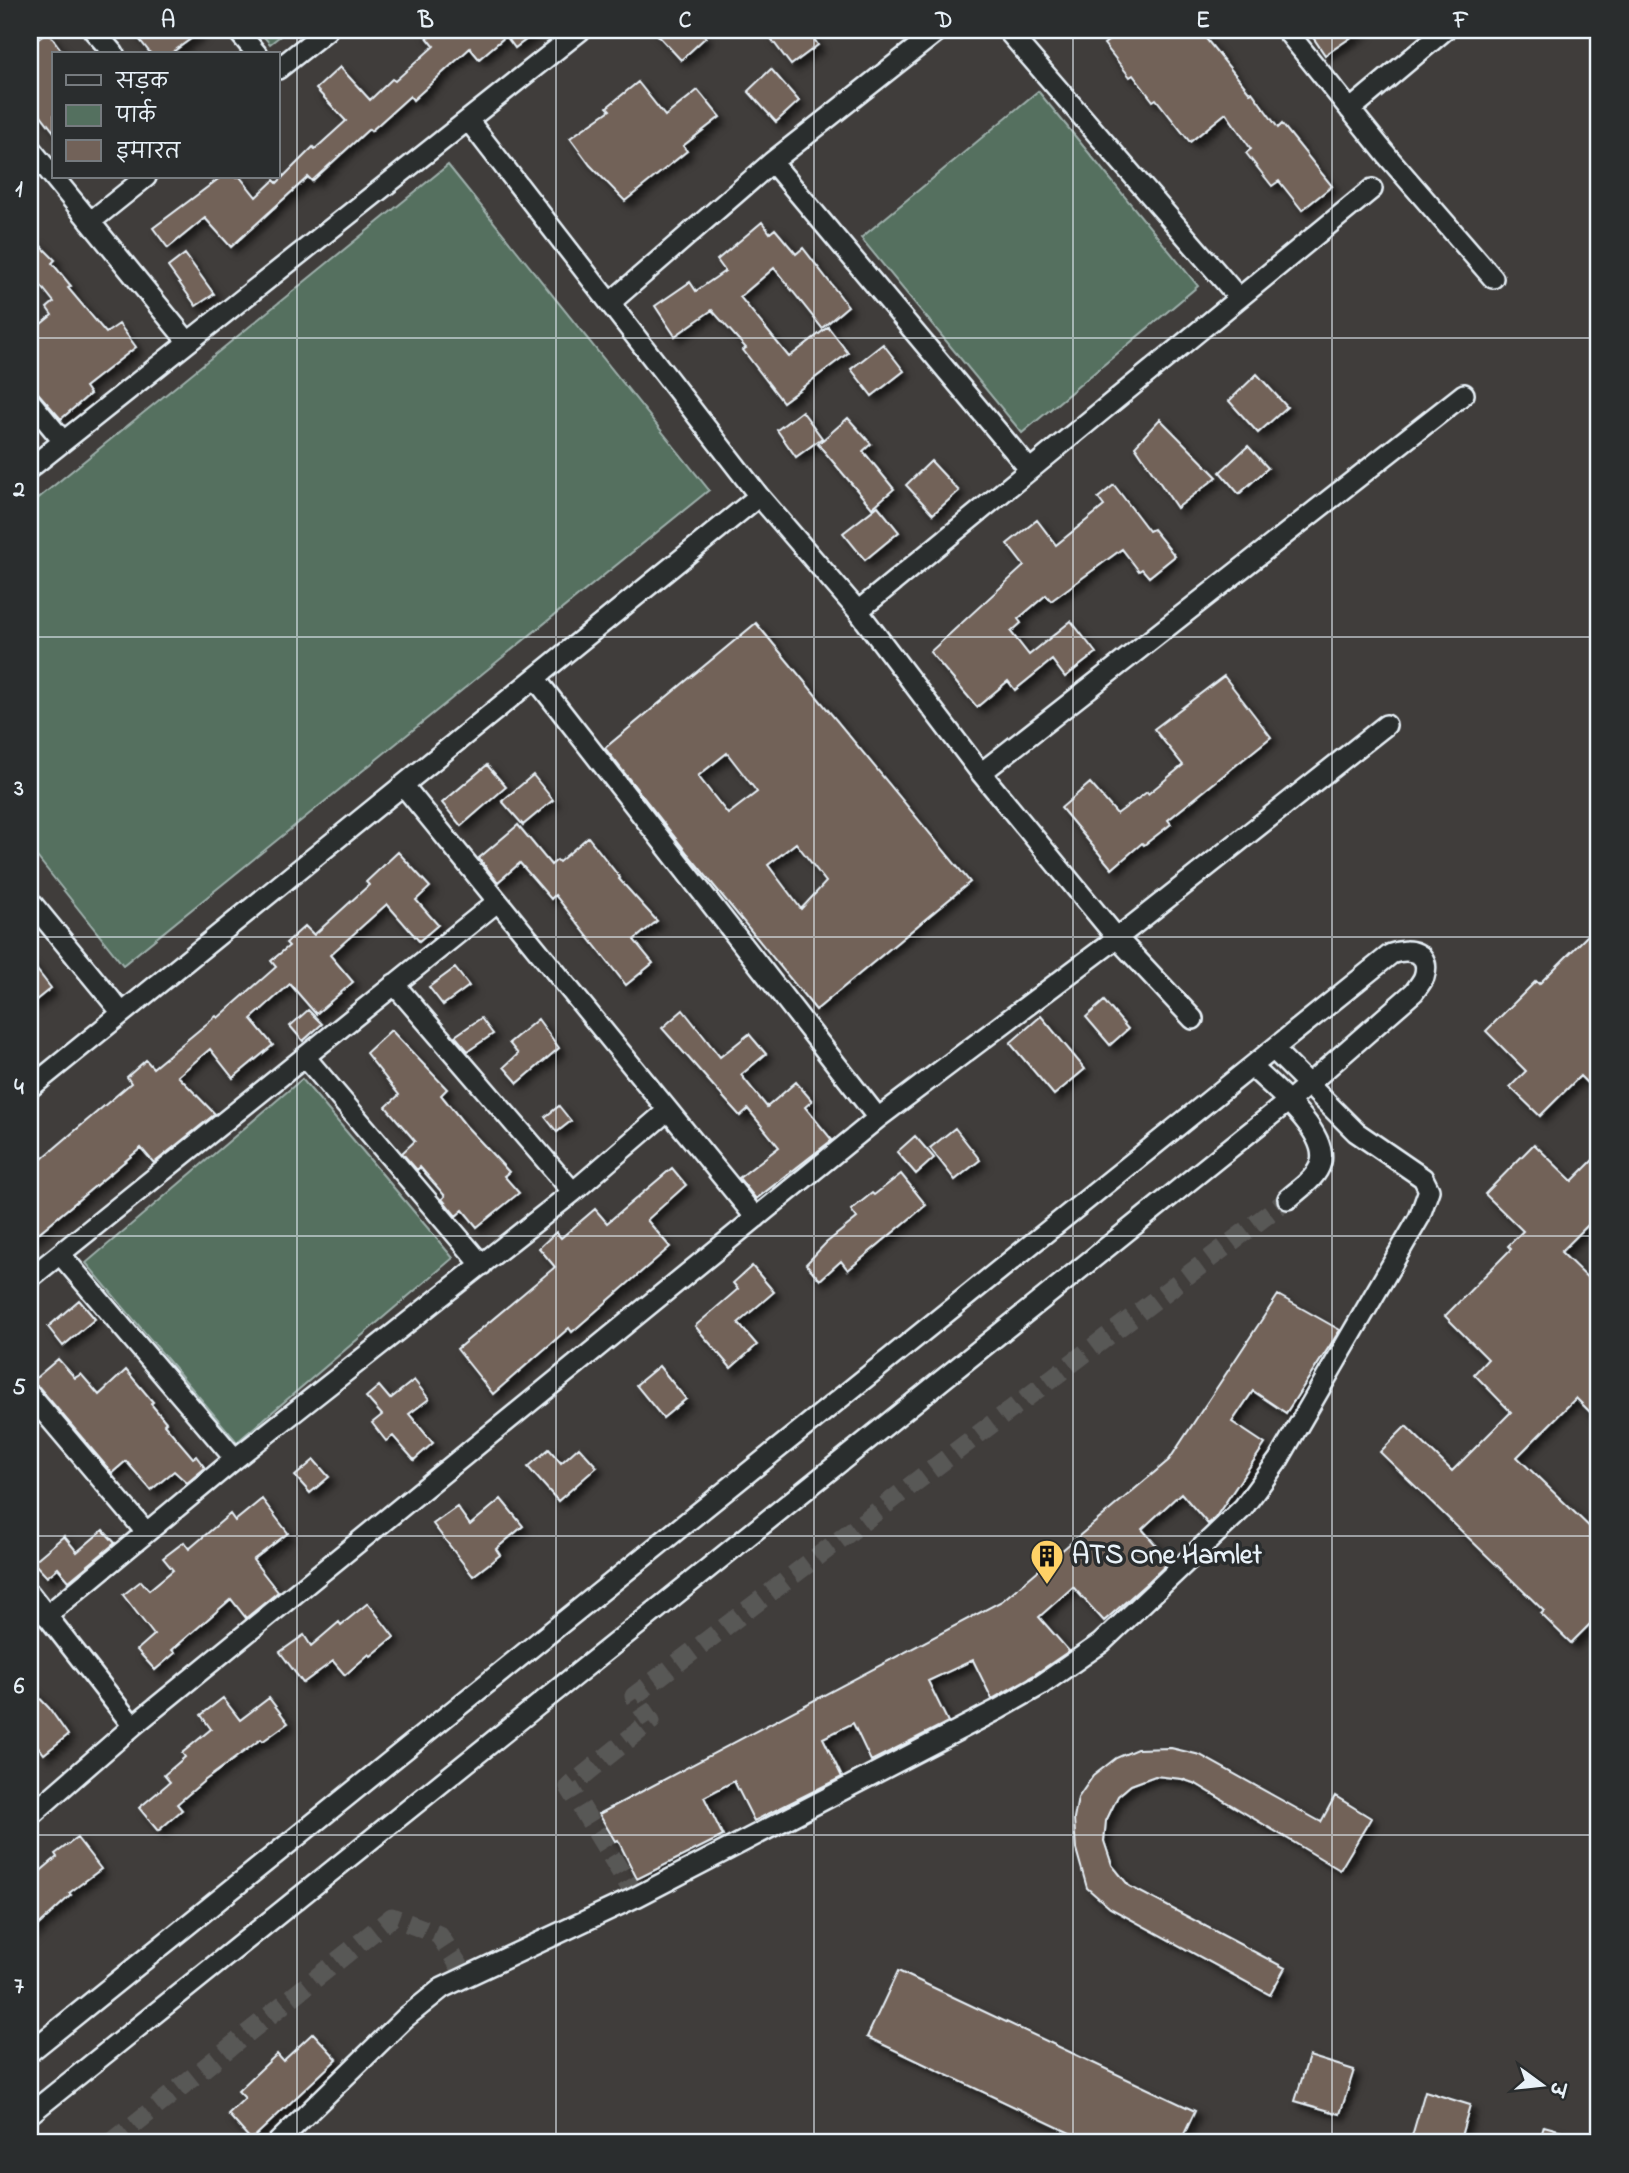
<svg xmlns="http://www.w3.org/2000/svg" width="1629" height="2173" font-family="'Indie Flower','Playpen Sans Deva',sans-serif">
	<defs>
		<filter id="shadow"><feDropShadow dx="5.5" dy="5.5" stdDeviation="3.5" flood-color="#0009"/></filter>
	</defs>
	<rect width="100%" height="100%" fill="#403d3b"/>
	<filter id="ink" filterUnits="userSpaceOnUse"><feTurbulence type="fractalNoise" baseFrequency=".0143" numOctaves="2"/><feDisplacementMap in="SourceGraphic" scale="14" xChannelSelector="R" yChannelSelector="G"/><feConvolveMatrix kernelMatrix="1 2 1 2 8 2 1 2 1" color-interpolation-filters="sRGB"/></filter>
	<g filter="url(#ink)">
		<path fill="#54705f" stroke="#9eb0ac" stroke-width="2" d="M258 30H288L270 44Z
			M1038 91 1198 286 1022 433 861 238Z
			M448 165 709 490 123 965 30 848V505Z
			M302 1079 453 1258 237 1442 86 1263Z"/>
		<path fill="#726259" stroke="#e8f1f8" stroke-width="2" fill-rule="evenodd" filter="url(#shadow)" d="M132 30H203L170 54H151Z
			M421 30H539L515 48 506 36 479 59 470 48 413 100 410 96 371 131 369 129 312 181 308 177 231 247 205 218 168 248 153 228 221 177H240L256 197 274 180 277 183 313 147 315 149 346 121 316 89 340 67 370 100 392 79 395 81 434 46Z
			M653 30H699L706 37 681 60Z
			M777 30H808L818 45 791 65 769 36Z
			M1123 30H1199L1250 93 1252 92 1278 128 1282 124 1332 186 1302 210 1279 181 1272 186 1246 153 1251 149 1226 113 1190 142 1156 99 1153 101 1133 75 1130 77 1104 44Z
			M1308 30H1362L1325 55Z
			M48 32 64 54H54V132L37 110 30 116V45Z
			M771 69 799 101 776 122 748 91Z
			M638 82 665 116 698 90 720 117 683 146 687 151 625 201 590 165 570 138 610 110 607 107Z
			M762 222 770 233 775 229 796 254 803 248 848 306 822 328 774 268 740 297 789 357 828 327 848 353 783 402 743 350 746 348 712 310 675 336 655 306 690 282 696 291 725 271 717 260Z
			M37 242 55 260 52 263 71 286 68 288 106 333 119 324 136 347 85 387 90 394 61 419 30 384V333L52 315 47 308 54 302 30 272V249Z
			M185 254 214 294 196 306 168 267Z
			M883 344 904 371 872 396 851 369Z
			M1257 374 1287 407 1258 433 1229 401Z
			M802 411 822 438 796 457 777 430Z
			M848 418 871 444 863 451 894 489 872 508 818 444Z
			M1160 419 1217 477 1177 508 1135 446Z
			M1248 446 1268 468 1239 494 1220 472Z
			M931 461 959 491 933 514 906 485Z
			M1114 485 1149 531 1153 529 1175 556 1149 577 1142 569 1139 571 1122 549 1051 601 1046 595 1018 619 1021 623 1011 632 1029 655 1071 621 1096 653 1065 677 1052 660 1015 690 1008 681 977 707 930 652 1024 566 1007 544 1037 520 1056 545 1104 506 1098 498Z
			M878 506 899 532 865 560 843 533Z
			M756 623 970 882 816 1010 688 854 605 748ZM727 753 757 792 728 814 698 776ZM796 843 826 882 801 909 768 865Z
			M1224 676 1271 737 1168 820 1171 824 1144 845 1142 843 1112 869 1061 808 1090 783 1117 814 1147 792 1148 794 1183 765 1154 729Z
			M487 765 506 787 461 826 442 803Z
			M533 775 553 800 523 825 502 801Z
			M518 825 551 865 557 860 559 862 588 837 620 878 619 879 657 921 634 940 653 963 626 985 555 895 551 899 520 863 498 882 479 858Z
			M398 852 430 887 416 900 438 925 419 941 387 904 330 955 353 982 316 1014 290 984 251 1019 273 1045 233 1078 210 1049 178 1076 215 1114 154 1163 141 1148 30 1240V1169L131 1083 127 1077 146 1060 153 1068 216 1016 218 1018 276 967 271 961 289 946 286 943 305 926 314 935 369 885 366 882Z
			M1599 924V1095L1580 1076 1540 1116 1510 1087 1526 1071 1486 1031 1536 981 1539 984Z
			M30 961 51 988 30 1005Z
			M455 968 469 986 443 1005 429 987Z
			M1104 1001 1128 1029 1110 1045 1086 1017Z
			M308 1010 322 1024 303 1041 290 1026Z
			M683 1010 720 1057 749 1034 766 1054 741 1075 767 1107 796 1082 812 1101 805 1107 832 1140 756 1199 739 1178 779 1147 748 1109 740 1116 662 1028Z
			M1041 1016 1085 1069 1054 1095 1010 1043Z
			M481 1018 493 1034 468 1051 455 1036Z
			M538 1019 559 1048 518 1083 504 1067 518 1054 509 1043Z
			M391 1030 447 1089 441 1095 466 1126 509 1172 504 1176 519 1193 477 1227 463 1210 456 1216 442 1199 445 1196 420 1167 417 1170 402 1153 415 1141 386 1107 399 1095 366 1053Z
			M559 1106 571 1121 557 1132 545 1117Z
			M955 1128 980 1160 955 1180 930 1148Z
			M915 1136 934 1158 916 1174 897 1152Z
			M1534 1144 1572 1181 1599 1154V1214L1561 1252 1599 1289V1421L1576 1398 1517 1457 1599 1536V1615L1571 1643 1541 1614 1544 1611 1380 1452 1406 1426 1452 1471 1511 1412 1474 1374 1488 1359 1445 1316 1511 1249 1508 1246 1523 1231 1485 1194Z
			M672 1168 686 1185 647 1220 670 1247 572 1332 569 1328 493 1394 457 1349 555 1267 539 1248 556 1232 561 1238 595 1209 607 1223Z
			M901 1174 926 1205 848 1270 841 1261 820 1280 806 1264 826 1243 857 1218 851 1210 872 1193 874 1195Z
			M752 1266 774 1292 738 1323 757 1345 731 1368 695 1326 738 1289 733 1283Z
			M1278 1295 1340 1330 1286 1413 1253 1391 1232 1422 1265 1444 1215 1518 1208 1524 1181 1493 1142 1529 1170 1561 1148 1582 1104 1621 1073 1587 1039 1617 1069 1651 1034 1675 992 1699 973 1660 928 1681 948 1722 871 1761 853 1723 823 1738 842 1777 754 1821 734 1781 704 1797 723 1836 637 1879 618 1840 615 1841 599 1814 1002 1601 1169 1460Z
			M79 1300 95 1319 63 1346 48 1327Z
			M58 1359 75 1378 81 1374 99 1395 126 1370 153 1402 151 1404 166 1422 164 1424 193 1458 196 1456 205 1468 187 1483 174 1471 151 1490 126 1461 112 1473 39 1387 30 1383Z
			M659 1366 686 1399 663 1418 636 1385Z
			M414 1380 429 1399 409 1414 433 1443 414 1460 393 1436 386 1441 372 1423 382 1415 366 1397 379 1386 390 1399Z
			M579 1447 597 1467 558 1501 528 1467 549 1449 561 1463Z
			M314 1460 329 1477 310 1493 295 1476Z
			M262 1499 288 1533 253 1560 278 1592 246 1618 231 1599 172 1650 175 1653 155 1670 137 1650 154 1635 123 1595 141 1581 149 1590 173 1570 163 1558 184 1542 189 1549 230 1514 235 1521Z
			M501 1499 523 1526 496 1549 500 1555 473 1576 433 1524 457 1507 470 1525Z
			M103 1530 115 1543 69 1581 58 1568 47 1577 33 1562 64 1536 77 1552Z
			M368 1603 394 1637 371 1656 369 1654 345 1675 333 1661 303 1683 280 1652 304 1635 311 1646 339 1622 341 1625Z
			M30 1688 49 1708 68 1735 44 1754 30 1736Z
			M223 1698 240 1720 269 1698 288 1723 263 1741 261 1739 204 1781 177 1804 182 1810 158 1831 139 1808 170 1782 164 1775 185 1757 182 1753 211 1729 201 1715Z
			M1171 1748 1200 1755 1321 1822 1335 1796 1371 1818 1340 1870 1196 1784 1182 1779 1155 1776 1131 1785 1118 1796 1106 1821 1104 1841 1112 1865 1129 1886 1285 1968 1270 1995 1110 1908 1087 1888 1076 1849 1074 1819 1078 1798 1093 1776 1116 1758 1137 1749Z
			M77 1838 101 1869 69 1893 71 1895 30 1933V1880L57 1857 55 1854Z
			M898 1971 1195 2111 1180 2143H1091L867 2037Z
			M313 2033 337 2059 251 2140 228 2114 245 2098 238 2091 277 2054 283 2061Z
			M1309 2056 1354 2070 1340 2114 1295 2101Z
			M1425 2091 1470 2105 1459 2143H1437L1412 2136Z
			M1544 2126 1591 2139 1590 2143H1539Z"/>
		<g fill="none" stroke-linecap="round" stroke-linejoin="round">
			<path stroke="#595857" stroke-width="19" stroke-dasharray="19 10" stroke-linecap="butt" d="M636 1897 569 1787 651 1721 634 1696 1288 1199
				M111 2143 392 1917 439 1935 466 1976"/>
			<defs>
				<path id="minor" d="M93 30 114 54
					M237 30 257 54
					M1007 30 1239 298
					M1286 30 1389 158 1493 278
					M278 69 327 30
					M1350 110 1445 30
					M468 120 759 496 858 611 981 773 1117 938 1193 1019
					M30 148 188 342
					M772 162 1030 470
					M90 222 146 177
					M611 302 772 162 939 30
					M30 401 63 441
					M30 468 581 30
					M858 611 1372 189
					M535 678 878 1118
					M981 773 1464 394
					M403 785 756 1218
					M30 901 122 1013
					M394 984 573 1192
					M305 1057 482 1265
					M1252 1067C1273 1087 1328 1132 1321 1162 1317 1178 1299 1189 1288 1199
					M30 1088 759 496
					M60 1254 235 1459
					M30 1278 497 902
					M30 1395 146 1532
					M30 1594 133 1726
					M46 1616 235 1459 573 1192 667 1111
					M30 1816 133 1726 878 1118 1117 938 1386 725
					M30 2052 1391 954C1409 947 1432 952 1424 977 1422 982 1417 988 1414 992L1296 1095 30 2114
					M277 2143 405 2018 442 1988 636 1897 999 1709 1041 1685 1101 1643 1243 1508 1279 1459 1419 1218 1429 1190 1423 1178 1356 1132 1274 1050"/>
			</defs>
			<use href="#minor" stroke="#e8f1f8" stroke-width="24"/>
			<use href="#minor" stroke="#2a2d2e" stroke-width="19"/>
		</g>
	</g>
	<path fill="none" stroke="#e8f1f8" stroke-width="2" stroke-opacity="0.55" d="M297 30V2143M556 30V2143M814 30V2143M1073 30V2143M1332 30V2143M30 338H1599M30 637H1599M30 937H1599M30 1236H1599M30 1536H1599M30 1835H1599"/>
	<defs>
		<symbol id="building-pin" viewBox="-11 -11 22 30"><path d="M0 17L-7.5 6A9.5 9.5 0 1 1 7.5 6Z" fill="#ffd166" stroke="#2a2d2e"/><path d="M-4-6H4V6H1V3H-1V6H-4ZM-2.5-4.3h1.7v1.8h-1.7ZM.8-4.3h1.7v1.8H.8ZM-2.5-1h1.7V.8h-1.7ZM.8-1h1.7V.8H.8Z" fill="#111"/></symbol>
	</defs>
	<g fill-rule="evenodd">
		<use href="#building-pin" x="1028" y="1537" width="38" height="52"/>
	</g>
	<g text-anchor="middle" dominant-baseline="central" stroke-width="7" stroke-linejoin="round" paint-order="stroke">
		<g font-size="28" font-weight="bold" fill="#e8f1f8" stroke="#2a2d2e" text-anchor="start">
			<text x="1072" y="1556">ATS One Hamlet</text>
		</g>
	</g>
	<rect width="1629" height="2173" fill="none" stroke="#2a2d2e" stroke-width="77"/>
	<rect x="52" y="52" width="228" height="126" fill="#2a2d2e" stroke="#767b7f" stroke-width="2"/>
	<rect x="66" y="75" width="35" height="10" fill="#2a2d2e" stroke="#767b7f" stroke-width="2"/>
	<text x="116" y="88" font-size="21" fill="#e8f1f8">सड़क</text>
	<rect x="66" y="105" width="35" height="21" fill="#54705f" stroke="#767b7f" stroke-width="2"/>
	<text x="116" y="122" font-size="21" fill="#e8f1f8">पार्क</text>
	<rect x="66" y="140" width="35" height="21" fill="#726259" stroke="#767b7f" stroke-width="2"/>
	<text x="116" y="158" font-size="21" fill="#e8f1f8">इमारत</text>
	<g transform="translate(1542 2085) rotate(105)" stroke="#2a2d2e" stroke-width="5" paint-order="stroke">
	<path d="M0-5L12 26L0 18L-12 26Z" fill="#e8f1f8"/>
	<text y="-10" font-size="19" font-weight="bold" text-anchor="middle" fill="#e8f1f8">उ</text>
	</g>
	<rect x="38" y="38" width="1552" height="2096" fill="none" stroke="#e8f1f8" stroke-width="2.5"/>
	<g font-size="23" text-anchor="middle" font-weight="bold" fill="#e8f1f8">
		<text x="168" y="27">A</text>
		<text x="426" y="27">B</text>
		<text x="685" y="27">C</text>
		<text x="944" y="27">D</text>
		<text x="1203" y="27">E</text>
		<text x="1461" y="27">F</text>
		<text x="19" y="196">1</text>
		<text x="19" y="496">2</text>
		<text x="19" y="795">3</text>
		<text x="19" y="1094">4</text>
		<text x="19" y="1394">5</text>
		<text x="19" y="1693">6</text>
		<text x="19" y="1993">7</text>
	</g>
</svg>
